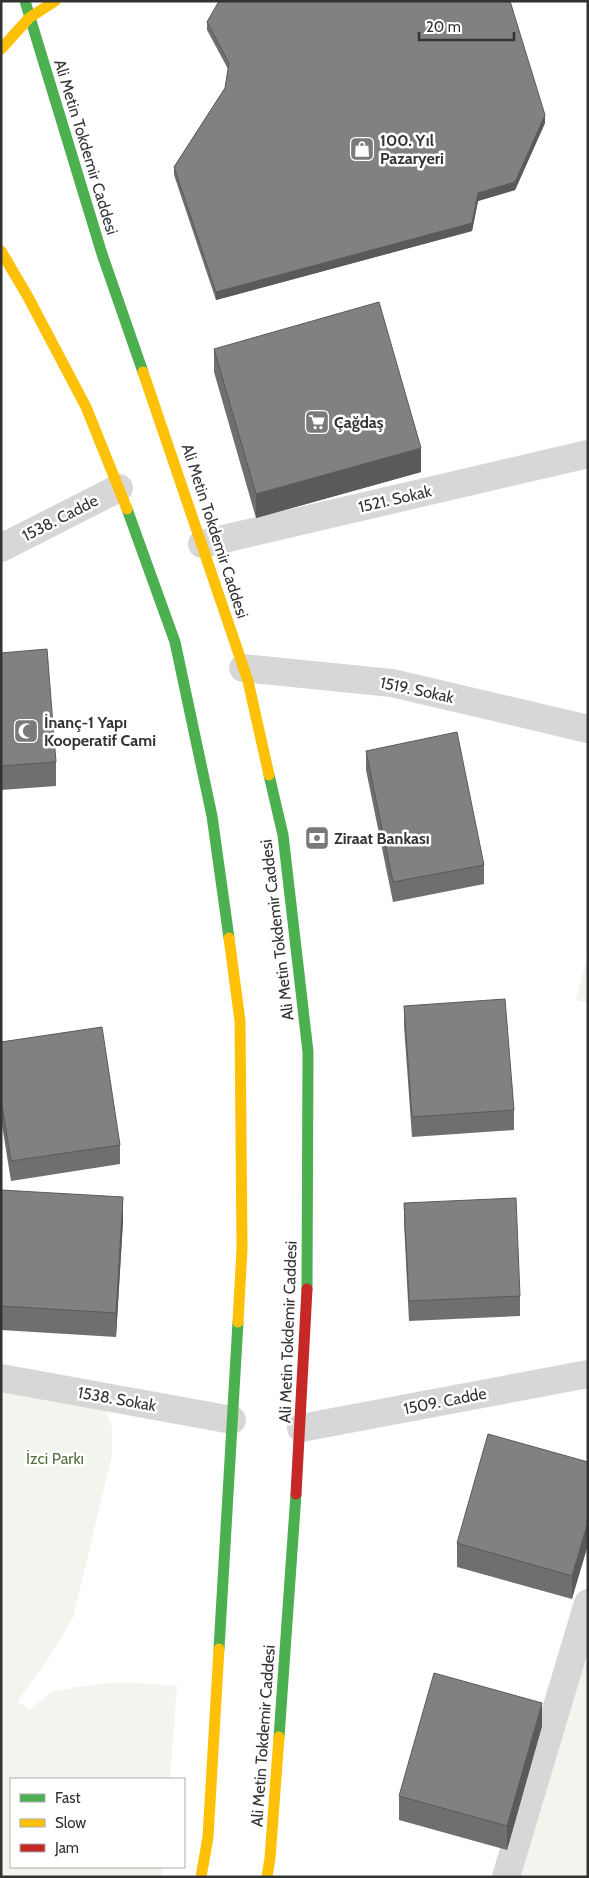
<svg xmlns="http://www.w3.org/2000/svg" width="589" height="1878" font-family="Cabin,sans-serif">
	<rect width="100%" height="100%" fill="#fff"/>
	<path fill="#f1f5ed" d="M588 954V1003L576 1000Z
		M1 1392 105 1411 112 1426V1455L73 1618 50 1656 17 1702 30 1709 52 1692 77 1687 120 1682 177 1686 170 1779H11V1867H162L161 1877H1Z
		M588 1651V1877H519Z"/>
	<g fill="none" stroke-linecap="round" stroke-linejoin="round">
		<path stroke="#d7d7d7" stroke-width="28" d="M202 544 588 454
			M1 548 119 488
			M243 668 392 683 588 729
			M1 1378 232 1420
			M301 1428 588 1374
			M506 1877 588 1603"/>
		<path stroke="#4caf50" stroke-width="11" d="M25 1 102 254 143 372
			M127 509 175 642 212 816 229 938
			M269 775 283 835 308 1052 307 1289
			M219 1649 238 1322
			M279 1737 296 1494"/>
		<path stroke="#ffc107" stroke-width="11" d="M1 49 29 18 55 1
			M1 251 28 297 86 407 127 509
			M143 372 248 681 269 775
			M229 938 240 1021 242 1249 238 1322
			M201 1877 208 1837 219 1649
			M267 1877 270 1858 279 1737"/>
		<path stroke="#c62828" stroke-width="11" d="M296 1494 307 1289"/>
	</g>
	<path fill="#6f6f6f" d="M207 22 545 123 515 190 478 201 472 231 216 300 174 175V167L225 88 228 69 207 30Z
		M214 349 421 472 256 518 214 372Z
		M1 653 56 762V786L1 790Z
		M366 751 484 865V884L393 902 366 770Z
		M404 1006 514 1110V1130L412 1137 404 1026Z
		M1 1042 120 1145V1164L11 1181 1 1119Z
		M1 1190 123 1221 116 1337 1 1330Z
		M404 1203 520 1296V1316L409 1321 404 1223Z
		M588 1462 572 1599 457 1567V1543Z
		M542 1726 507 1850 399 1820V1796Z"/>
	<path fill="#5a5a5a" d="M545 115V123L515 190 478 201 472 231 216 300V292L478 193Z
		M421 448V472L256 518V494Z
		M123 1197V1221L116 1337V1313Z
		M588 1521V1545L572 1599V1576Z
		M542 1703V1726L507 1850V1826Z"/>
	<path fill="#818181" stroke="#5a5a5a" d="M219 1H510L545 115 515 182 478 193 472 223 216 292 174 167 225 88 229 63 207 22Z
		M379 302 421 448 256 494 214 349Z
		M47 649 56 762 1 766V653Z
		M457 732 484 865 393 882 366 751Z
		M505 999 514 1110 412 1117 404 1006Z
		M102 1027 120 1145 11 1161 1 1099V1042Z
		M1 1190 123 1197 116 1313 1 1306Z
		M516 1198 520 1296 409 1301 404 1203Z
		M488 1434 588 1462V1521L572 1576 457 1543Z
		M434 1673 542 1703 507 1826 399 1796Z"/>
	<defs>
		<symbol id="shop-square" viewBox="-11 -11 22 22"><rect x="-9" y="-9" width="18" height="18" rx="4" fill="#7a7a7a" stroke="#fff"/><path d="M-5-2.5h2.3a2.7 3.5 0 0 1 5.4 0H5L5.5 6h-11ZM-1.5-2.5h3a1.5 2.3 0 0 0-3 0Z" fill="#fff"/></symbol>
		<symbol id="supermarket-square" viewBox="-11 -11 22 22"><rect x="-9" y="-9" width="18" height="18" rx="4" fill="#7a7a7a" stroke="#fff"/><path d="M-6-5.5h2.5l.6 2H6L4.5 2H-2.5L-4.4-4H-6ZM-1.5 3.2a1.3 1.3 0 1 0 .1 0ZM3 3.2a1.3 1.3 0 1 0 .1 0Z" fill="#fff"/></symbol>
		<symbol id="mosque-square" viewBox="-11 -11 22 22"><rect x="-9" y="-9" width="18" height="18" rx="4" fill="#7a7a7a" stroke="#fff"/><path d="M3.5-4.9A6 6 0 1 0 3.5 4.9A5 5 0 1 1 3.5-4.9Z" fill="#fff"/></symbol>
		<symbol id="bank-square" viewBox="-11 -11 22 22"><rect x="-9" y="-9" width="18" height="18" rx="4" fill="#7a7a7a" stroke="#fff"/><path d="M-6-4H6V4H-6ZM0-2.3a2.3 2.3 0 1 0 0 4.6a2.3 2.3 0 1 0 0-4.6Z" fill="#fff"/></symbol>
	</defs>
	<g fill-rule="evenodd">
		<use href="#shop-square" x="348" y="135" width="28" height="28"/>
		<use href="#supermarket-square" x="303" y="408" width="28" height="28"/>
		<use href="#mosque-square" x="12" y="717" width="28" height="28"/>
		<use href="#bank-square" x="303" y="824" width="28" height="28"/>
	</g>
	<g text-anchor="middle" dominant-baseline="central" stroke-width="5" stroke-linejoin="round" paint-order="stroke">
		<g font-size="16" font-weight="bold" fill="#333" stroke="#fff" text-anchor="start">
			<text x="380" y="140">100. Yıl<tspan x="380" dy="18">Pazaryeri</tspan></text>
			<text x="334" y="422">Çağdaş</text>
			<text x="44" y="722">İnanç-1 Yapı<tspan x="44" dy="18">Kooperatif Cami</tspan></text>
			<text x="334" y="838">Ziraat Bankası</text>
		</g>
		<g font-size="16" fill="#333" stroke="#fff">
			<text transform="translate(86 147) rotate(73)">Ali Metin Tokdemir Caddesi</text>
			<text transform="translate(395 499) rotate(-13)">1521. Sokak</text>
			<text transform="translate(60 518) rotate(-27)">1538. Cadde</text>
			<text transform="translate(215 531) rotate(72)">Ali Metin Tokdemir Caddesi</text>
			<text transform="translate(417 690) rotate(12)">1519. Sokak</text>
			<text transform="translate(277 930) rotate(-97)">Ali Metin Tokdemir Caddesi</text>
			<text transform="translate(288 1332) rotate(-88)">Ali Metin Tokdemir Caddesi</text>
			<text transform="translate(117 1399) rotate(10)">1538. Sokak</text>
			<text transform="translate(445 1401) rotate(-11)">1509. Cadde</text>
			<text transform="translate(263 1736) rotate(-86)">Ali Metin Tokdemir Caddesi</text>
		</g>
		<g font-size="16" fill="#56703f" stroke="#fff">
			<text x="55" y="1458">İzci Parkı</text>
		</g>
	</g>
	<rect width="589" height="1878" fill="none" stroke="#333333" stroke-width="5"/>
	<rect x="10" y="1778" width="175" height="90" fill="#ffffff" stroke="#adadad"/>
	<rect x="20" y="1794" width="25" height="8" fill="#4caf50" stroke="#adadad"/>
	<text x="55" y="1803" font-size="15" fill="#333333">Fast</text>
	<rect x="20" y="1819" width="25" height="8" fill="#ffc107" stroke="#adadad"/>
	<text x="55" y="1828" font-size="15" fill="#333333">Slow</text>
	<rect x="20" y="1844" width="25" height="8" fill="#c62828" stroke="#adadad"/>
	<text x="55" y="1853" font-size="15" fill="#333333">Jam</text>
	<path d="M419 32v8h95v-8" fill="none" stroke="#333333" stroke-width="2.5"/>
	<text x="426" y="32" font-size="15" fill="#333333" stroke="#ffffff" stroke-width="4" paint-order="stroke">20 m</text>
</svg>
